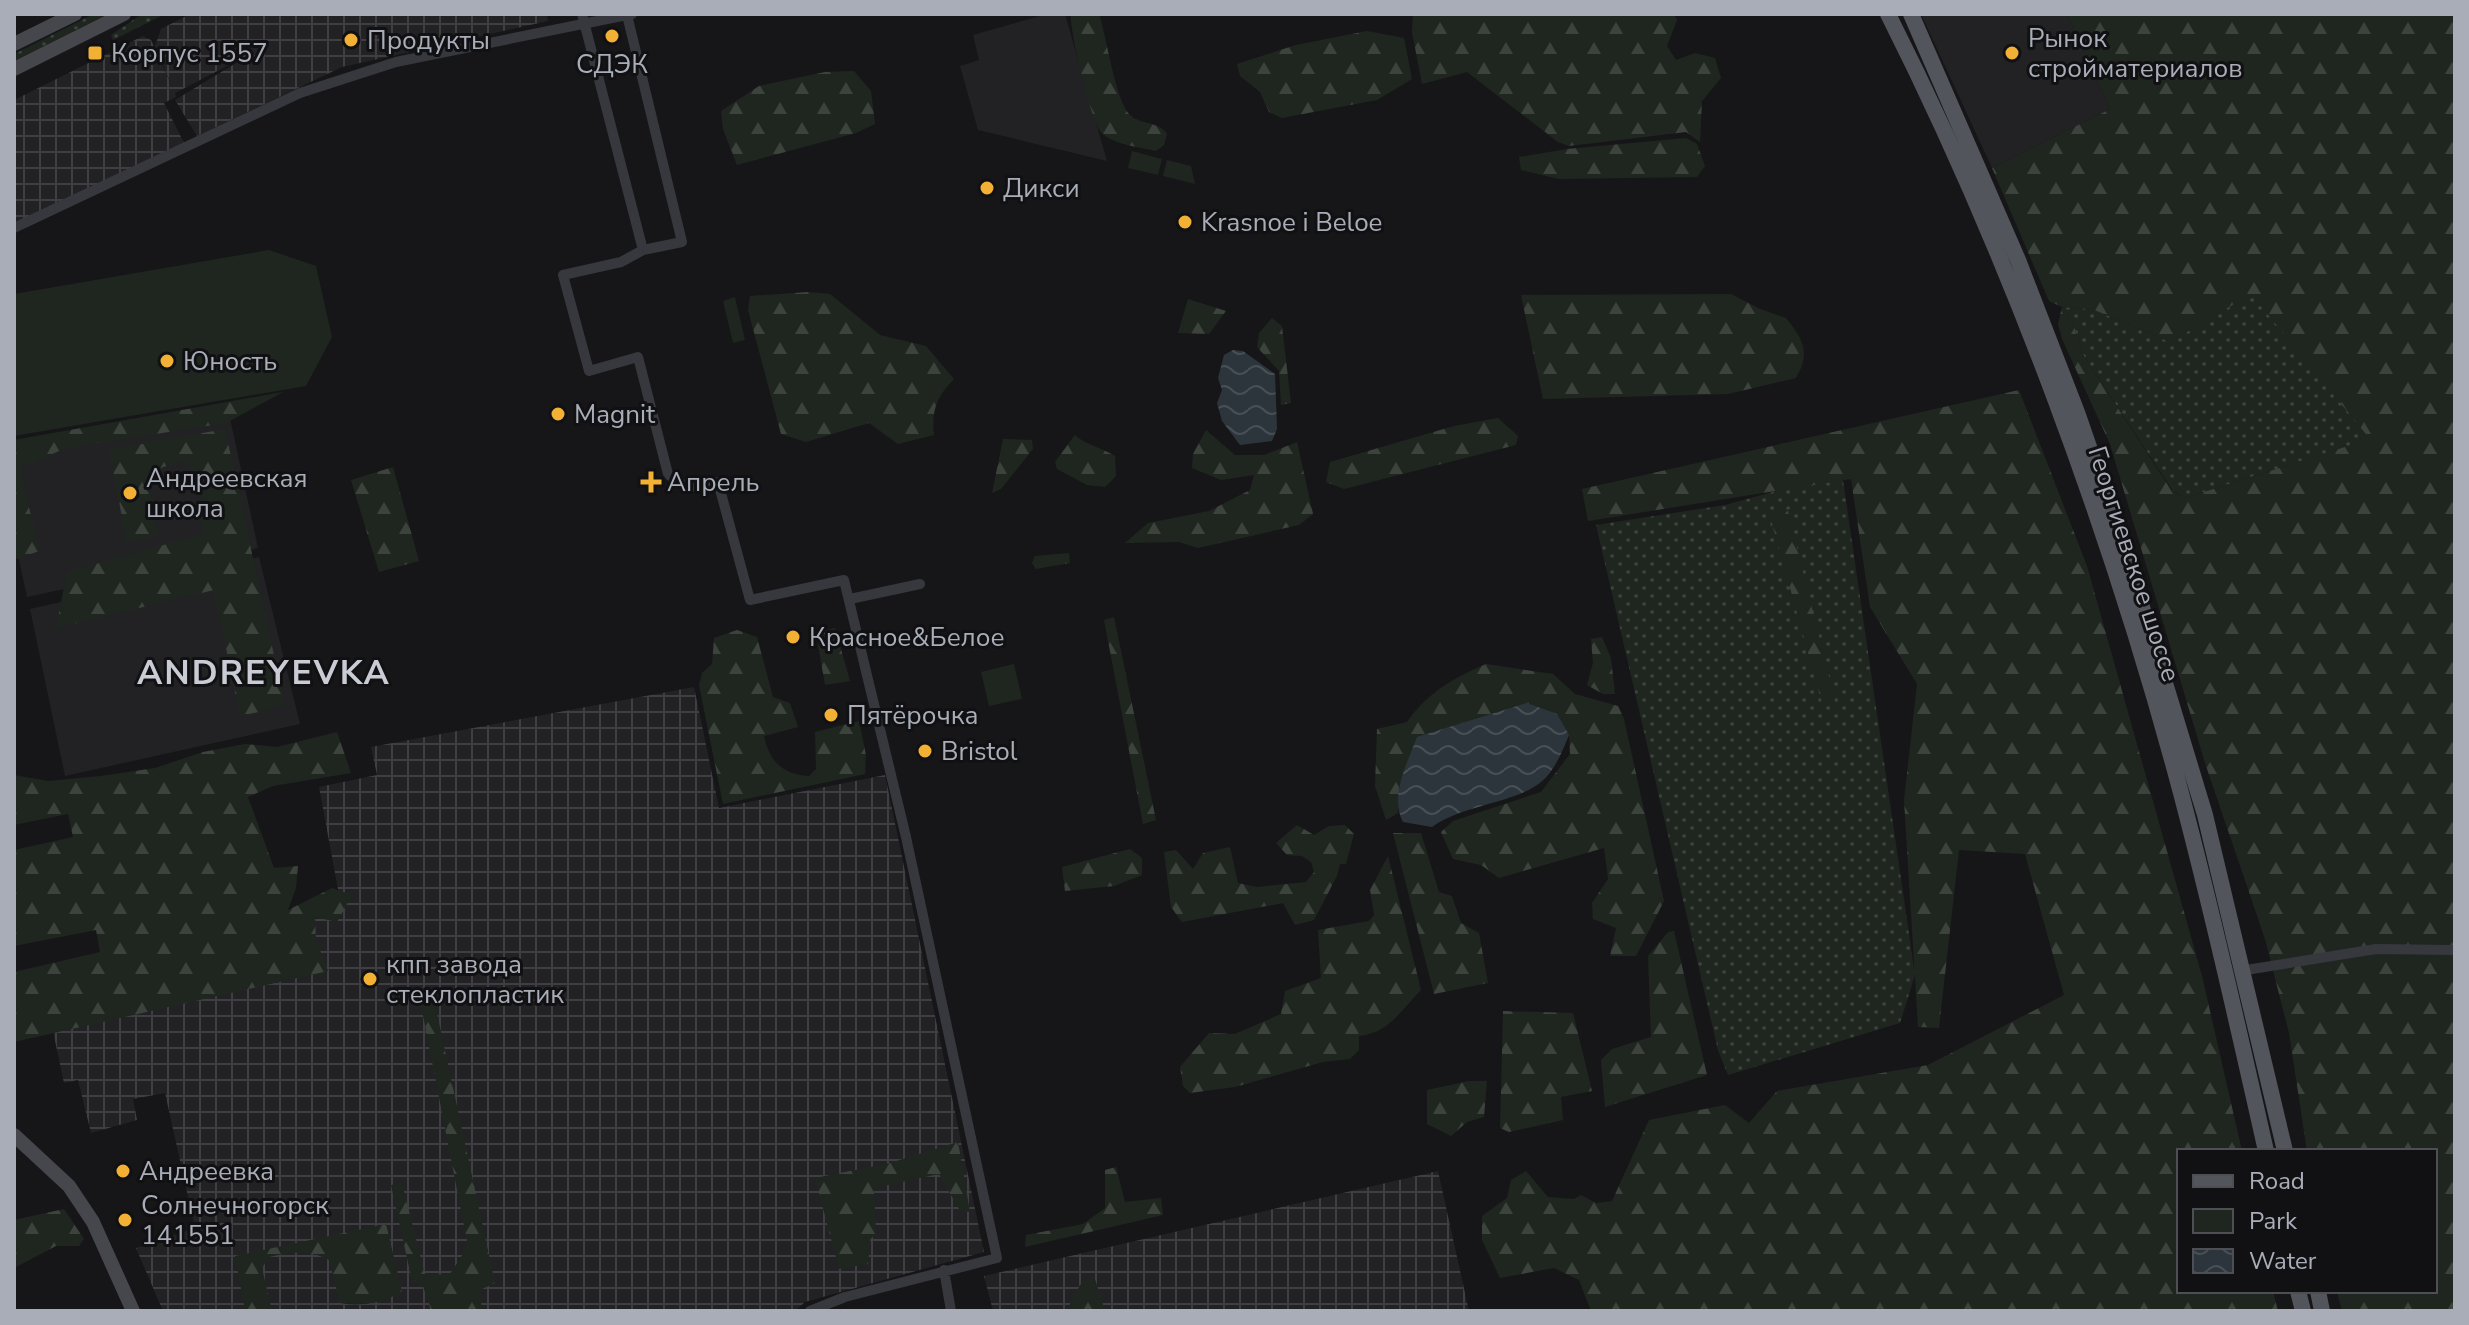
<svg xmlns="http://www.w3.org/2000/svg" width="2469" height="1325" font-family="'Nunito Sans',sans-serif">
	<defs>
		<pattern id="industrial-grid" width="8" height="8" patternUnits="userSpaceOnUse" patternTransform="scale(2)"><rect width="8" height="8" fill="#222225"/><path d="M0 4h8M4 0v8" fill="none" stroke="#3f3f43"/></pattern>
		<pattern id="grass-dots" width="8" height="8" patternUnits="userSpaceOnUse" patternTransform="scale(2)"><rect width="8" height="8" fill="#1e261f"/><path d="M2 2h.1M6 6h.1" fill="none" stroke="#3c433d" stroke-width="1.8" stroke-linecap="round"/></pattern>
		<pattern id="forest-firs" width="22" height="20" patternUnits="userSpaceOnUse" patternTransform="scale(2)"><rect width="22" height="20" fill="#1e261f"/><path d="M5 1l3.5 6h-7zM16 11l3.5 6h-7z" fill="#3c433d"/></pattern>
		<pattern id="water-waves" width="16" height="10" patternUnits="userSpaceOnUse" patternTransform="scale(2)"><rect width="16" height="10" fill="#2c353c"/><path d="M0 5q4-4 8 0t8 0" fill="none" stroke="#485056"/></pattern>
	</defs>
	<rect width="100%" height="100%" fill="#161618"/>
	<path fill="#222225" d="M1047 14H1065L1107 161 978 130 960 66 979 60 973 35Z
		M1921 14H2067L2110 109 1992 168Z
		M227 404 258 548 27 597 14 537V450Z
		M259 557 300 724 65 776 30 609Z"/>
	<path fill="url(#industrial-grid)" d="M190 14H547L548 21 342 67 197 136 175 100 256 51 175 93 176 97 164 103 184 143 14 224V100L143 36 151 40 174 91 155 46 161 29Z
		M694 687 719 808 885 775 984 1252 805 1302 795 1311H163L136 1248 195 1228 165 1093 133 1099 137 1120 91 1133 78 1080 64 1083 50 1017 295 923 342 911 319 787 377 775 371 747Z
		M1438 1171 1469 1311H993L984 1276Z"/>
	<path fill="url(#grass-dots)" d="M94 14H107L14 61V54Z
		M142 14H165L113 40 111 35Z
		M2251 293 2371 439 2185 498 2173 491 2082 353 2075 329 2063 307 2092 309 2170 342Z
		M1842 473 1915 975 1900 1023 1728 1075 1718 1050 1596 525 1725 505Z"/>
	<path fill="url(#forest-firs)" fill-rule="evenodd" d="M1071 14H1099C1107 38 1115 100 1130 115 1141 125 1158 121 1167 134L1164 145 1156 151C1140 147 1114 145 1102 133 1091 123 1069 28 1071 14Z
		M1413 14H1674L1677 20 1667 46 1676 60 1695 53 1715 58 1721 78 1702 101 1700 142 1686 132 1569 146 1558 142 1467 72 1422 84 1412 32Z
		M2067 14H2455V1311H2342L2337 1291H2435V1151H2307L2289 1033 2265 939 2205 763 2110 444 2062 339 2058 324 2062 307 2049 301 1992 168 2110 109ZM2251 294 2370 439 2185 498 2172 491 2082 353 2075 329 2063 307 2092 309 2170 342Z
		M1367 31 1404 38 1412 79 1377 100 1282 118 1269 112 1260 92 1240 76 1237 64 1296 45Z
		M854 71 871 91 875 124 856 133 737 165 723 129 721 111 759 86 825 72Z
		M1686 138 1697 144 1705 166 1697 177 1559 179 1521 170 1519 157 1567 149Z
		M808 292 830 294 880 335 926 346 954 379C937 396 931 411 934 435L898 444 869 423 806 442 781 434 748 310 750 296Z
		M1731 294 1760 309 1786 318C1803 339 1811 353 1796 378L1728 394 1543 399 1521 295Z
		M1188 299 1226 311 1209 334 1178 333Z
		M1272 318 1282 326 1291 403 1281 405 1279 371 1257 347 1259 333Z
		M2019 390 2087 566 2202 976 2242 1151H2179V1291H2273L2278 1311H1591L1579 1280 1554 1268 1500 1278 1482 1240V1216L1507 1198 1511 1180 1526 1171 1548 1197 1574 1199 1581 1195 1596 1203 1612 1201 1649 1120 1725 1105 1749 1123 1777 1091 1928 1065 2064 995 2025 854 1959 850 1939 1028 1918 1027 1904 800 1917 684 1870 607 1851 479 1588 521 1582 489Z
		M283 392 226 423 66 448 20 468 39 551 14 560V440Z
		M1498 418 1518 436 1516 445 1344 489 1326 482 1330 462 1454 426Z
		M225 429 285 706 240 716 214 590 56 628 67 572 203 534 200 480 183 460 147 473 157 535 127 543 109 450Z
		M1206 430 1235 455H1264L1297 442 1313 514 1299 525 1198 548 1179 542 1125 543 1148 523 1209 511 1250 490 1254 475 1221 480 1192 468 1193 454Z
		M1075 435C1087 446 1101 447 1115 456L1116 476 1105 487 1087 485 1057 469 1055 462Z
		M1003 439 1032 440 1033 449 1001 489 992 493Z
		M393 467 419 561 379 572 351 480Z
		M1788 511 1835 701 1822 703 1770 516Z
		M1069 553 1070 563 1036 569 1032 563 1035 556Z
		M1114 617 1156 820 1143 824 1104 620Z
		M835 628 850 681 825 685 816 633Z
		M737 630 757 637 773 697 790 703 798 727 764 736C769 761 783 775 809 776L816 769 815 732 859 721 866 755 865 774 723 804 699 685 702 673 712 664 714 638Z
		M1602 637 1611 658 1615 694H1603L1587 685 1593 663 1591 639Z
		M1486 664 1553 674 1575 694 1618 706 1624 719 1664 901 1636 956H1610L1616 928 1593 919 1592 903 1608 879 1604 848 1499 878 1481 865 1453 859 1441 832 1453 821 1541 792 1570 754 1569 735 1399 787 1398 813 1386 820 1375 786 1377 729 1407 722C1428 692 1454 678 1486 664Z
		M337 732 351 773 273 786 248 797 274 868 298 866 296 888 288 910 332 888 352 895 337 922 315 917 316 940 328 971 14 1042V972L100 952 96 930 14 946V850L73 837 68 814 14 825V775L48 781 101 776 155 768 203 752 245 744 277 747Z
		M1297 825 1314 835 1329 826 1345 825 1354 834 1346 864H1340L1337 876 1314 920 1295 925 1283 903 1182 922 1171 907 1164 852 1176 850 1193 869 1203 853 1230 847 1238 883 1257 887 1306 882 1314 872 1311 862 1302 856 1287 855 1276 843Z
		M1393 833H1421L1439 892 1452 896 1461 923 1479 933 1488 983 1434 994Z
		M1130 849 1142 858V875L1114 886 1065 891 1062 867Z
		M1388 856 1421 990C1401 1010 1389 1033 1359 1036V1050L1350 1059 1323 1062 1235 1087 1190 1093 1183 1086 1180 1067 1209 1033 1235 1034 1281 1014 1285 991 1321 978 1318 930 1369 921 1374 915 1370 890Z
		M1674 931 1707 1075 1605 1107 1601 1060 1612 1049 1651 1037 1648 956 1668 932Z
		M432 990 495 1283 480 1290 482 1311H431L423 1286 412 1281 391 1185 402 1183 425 1275 450 1274 468 1246 419 995Z
		M1503 1011 1573 1013 1592 1091 1561 1097 1563 1120 1509 1132 1500 1128Z
		M1469 1081H1487L1484 1117 1467 1122 1451 1136 1427 1124V1090Z
		M958 1142 970 1212 960 1211 939 1174 874 1188 876 1233 870 1240 868 1264 839 1269 815 1178 890 1163Z
		M1116 1167 1125 1202 1161 1198 1163 1215 1025 1247 1026 1235 1083 1224 1105 1208V1170Z
		M64 1209 84 1239 79 1246H56L14 1268V1220Z
		M386 1224 402 1291C384 1303 361 1307 340 1303L329 1260C308 1249 291 1252 269 1257L262 1268 272 1311H245L235 1256Z
		M1094 1276 1105 1311H1066L1080 1285Z"/>
	<path fill="#1e261f" d="M1132 151 1162 159 1158 175 1128 168Z
		M1167 160 1191 166 1195 184 1163 176Z
		M269 250 316 266 332 337 306 386 14 436V294Z
		M735 297 745 340 733 343 723 301Z
		M1014 664 1022 699 989 706 981 672Z"/>
	<path fill="url(#water-waves)" d="M1233 350 1243 351 1275 374 1277 429 1272 441 1240 445 1222 421 1217 403 1222 390 1218 378 1224 355Z
		M1527 703 1557 714 1569 735C1563 750 1554 772 1541 782 1514 804 1464 804 1432 827L1403 822C1389 796 1408 762 1417 737Z"/>
	<g fill="none" stroke-linecap="round" stroke-linejoin="round">
		<path stroke="#37383d" stroke-width="10" d="M582 14 643 250
			M627 15 682 242 643 250 621 262 563 275 589 371 638 357 668 474C685 491 697 488 718 482L750 600 844 580 906 837 997 1258 845 1297 810 1311
			M14 228 300 93 396 62 632 14
			M850 599 920 584
			M2240 971 2376 949 2455 950
			M944 1270 951 1311"/>
		<path stroke="#45474d" stroke-width="14" d="M14 44 75 14
			M14 69 124 14
			M14 1135 69 1186 93 1222 133 1311"/>
		<path stroke="#53555c" stroke-width="16" d="M1888 14C2009 254 2112 533 2181 793 2212 911 2239 1031 2266 1151
			M1911 14 2018 260 2078 415 2125 551 2205 815 2285 1151
			M2298 1291 2303 1311
			M2318 1291 2322 1311"/>
	</g>
	<g fill="#f2b134" stroke="#111113" stroke-width="3">
		<circle cx="612" cy="36" r="8"/>
		<circle cx="351" cy="40" r="8"/>
		<rect x="87" y="45" width="16" height="16" rx="4"/>
		<circle cx="2012" cy="53" r="8"/>
		<circle cx="987" cy="188" r="8"/>
		<circle cx="1185" cy="222" r="8"/>
		<circle cx="167" cy="361" r="8"/>
		<circle cx="558" cy="414" r="8"/>
		<path d="M647 470h8v8h8v8h-8v8h-8v-8h-8v-8h8z"/>
		<circle cx="130" cy="493" r="8"/>
		<circle cx="793" cy="637" r="8"/>
		<circle cx="831" cy="715" r="8"/>
		<circle cx="925" cy="751" r="8"/>
		<circle cx="370" cy="979" r="8"/>
		<circle cx="123" cy="1171" r="8"/>
		<circle cx="125" cy="1220" r="8"/>
	</g>
	<g text-anchor="middle" dominant-baseline="central" stroke-width="6" stroke-linejoin="round" paint-order="stroke">
		<g font-size="26" fill="#a8adb8" stroke="#111113" text-anchor="start">
			<text x="2028" y="38">Рынок<tspan x="2028" dy="30">стройматериалов</tspan></text>
			<text x="367" y="40">Продукты</text>
			<text x="111" y="53">Корпус 1557</text>
			<text x="612" y="64" text-anchor="middle">СДЭК</text>
			<text x="1003" y="188">Дикси</text>
			<text x="1201" y="222">Krasnoe i Beloe</text>
			<text x="183" y="361">Юность</text>
			<text x="574" y="414">Magnit</text>
			<text x="146" y="478">Андреевская<tspan x="146" dy="30">школа</tspan></text>
			<text x="667" y="482">Апрель</text>
			<text x="809" y="637">Красное&amp;Белое</text>
			<text x="847" y="715">Пятёрочка</text>
			<text x="941" y="751">Bristol</text>
			<text x="386" y="964">кпп завода<tspan x="386" dy="30">стеклопластик</tspan></text>
			<text x="139" y="1171">Андреевка</text>
			<text x="141" y="1205">Солнечногорск<tspan x="141" dy="30">141551</tspan></text>
		</g>
		<g font-size="26" fill="#a8adb8" stroke="#111113">
			<text transform="translate(2134 564) rotate(72)">Георгиевское шоссе</text>
		</g>
		<g font-size="34" font-weight="bold" letter-spacing="2" fill="#c9ccd4" stroke="#111113">
			<text x="264" y="673">ANDREYEVKA</text>
		</g>
	</g>
	<rect width="2469" height="1325" fill="none" stroke="#a8adb8" stroke-width="32"/>
	<rect x="2177" y="1149" width="260" height="144" fill="#111113" stroke="#4d4f55" stroke-width="2"/>
	<rect x="2193" y="1175" width="40" height="12" fill="#53555c" stroke="#4d4f55" stroke-width="2"/>
	<text x="2249" y="1189" font-size="24" fill="#a8adb8">Road</text>
	<rect x="2193" y="1209" width="40" height="24" fill="#1e261f" stroke="#4d4f55" stroke-width="2"/>
	<text x="2249" y="1229" font-size="24" fill="#a8adb8">Park</text>
	<rect x="2193" y="1249" width="40" height="24" fill="url(#water-waves)" stroke="#4d4f55" stroke-width="2"/>
	<text x="2249" y="1269" font-size="24" fill="#a8adb8">Water</text>
</svg>
